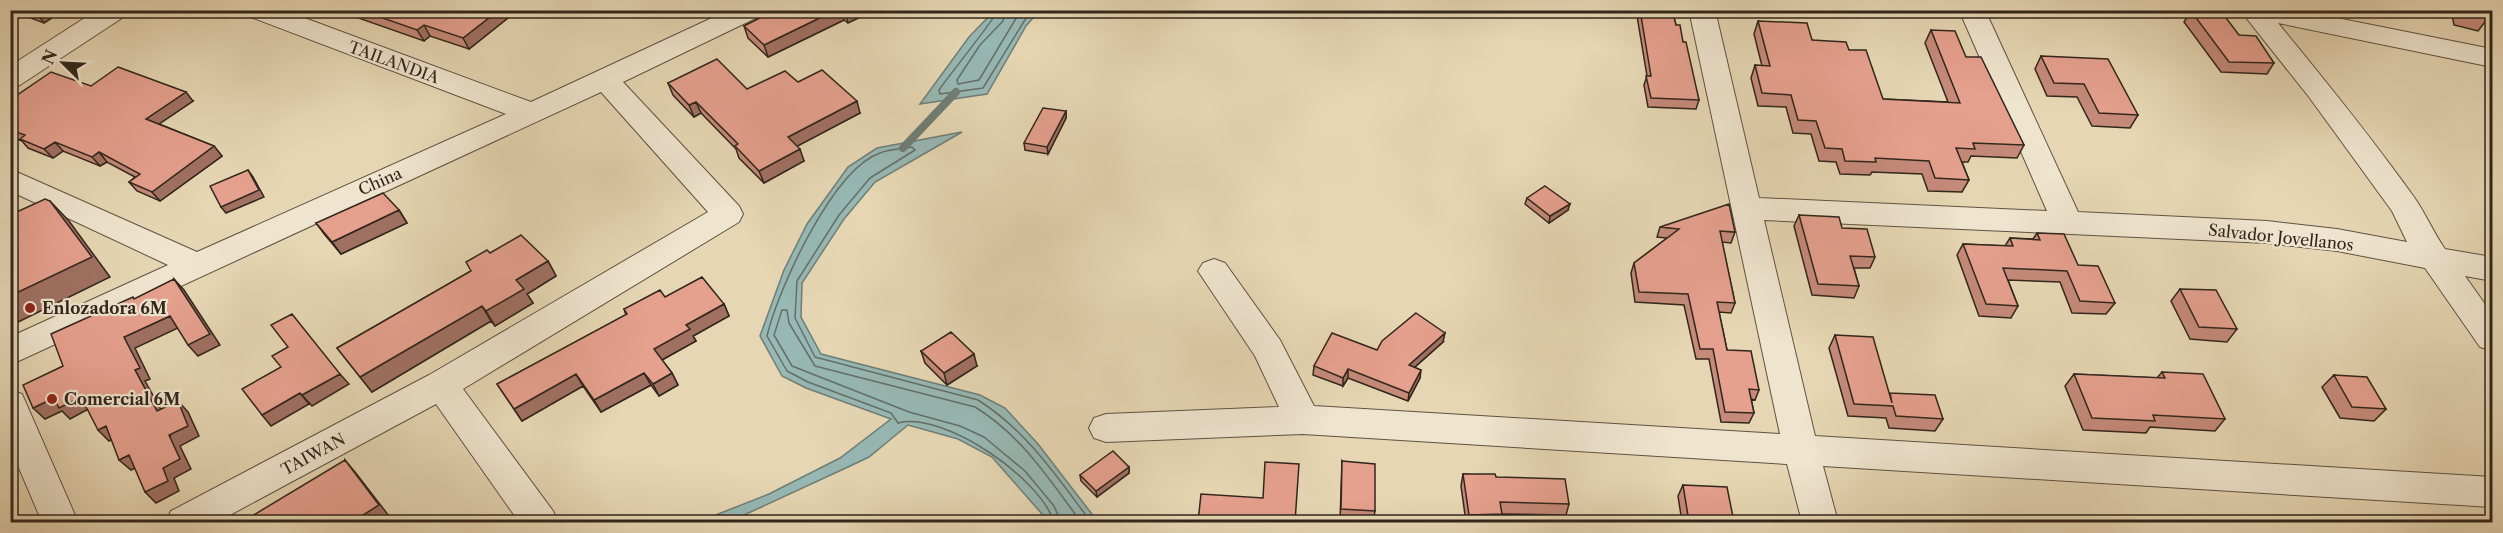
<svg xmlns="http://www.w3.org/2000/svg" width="2503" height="533" font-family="'Libre Caslon Text',serif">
	<rect width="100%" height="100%" fill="#e6d6b3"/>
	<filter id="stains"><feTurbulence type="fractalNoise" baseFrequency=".00333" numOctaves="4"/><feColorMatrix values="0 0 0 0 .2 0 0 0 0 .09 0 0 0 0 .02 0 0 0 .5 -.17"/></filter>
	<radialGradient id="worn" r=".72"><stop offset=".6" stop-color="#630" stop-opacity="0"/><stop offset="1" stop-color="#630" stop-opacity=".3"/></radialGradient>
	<path fill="#97b8b4" stroke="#6f7e77" stroke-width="1.5" d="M995 10 1039 11 1026 26 987 94 920 104 969 37Z
		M962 132 875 182 844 219 802 283 801 317 821 354 980 395 1005 408 1038 444 1098 522H1049L992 457 958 439 908 425 869 457 848 467 729 522H698L769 494 840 458 891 419 806 388 782 376 760 336 784 270 807 224 848 167 877 148Z"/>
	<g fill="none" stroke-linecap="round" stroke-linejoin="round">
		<path stroke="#646f68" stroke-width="1.5" d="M998 10C997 16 947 78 939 90L940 94 983 88 1031 10
			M1006 10 1003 21 980 45 957 80 958 84 979 80 1021 10
			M1054 522C1040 478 944 411 898 423L891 413 808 382 787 371 767 336C778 289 833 169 880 153 890 149 902 149 912 147L915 150 870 178 839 215 797 281 795 318 815 357 978 400C1027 431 1057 477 1091 522
			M1061 522 1054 506 1025 471 984 437 960 426 909 412 792 366 774 335 782 310H787L789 323 815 366 975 407C1021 435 1049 479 1081 522"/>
		<path stroke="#6f7e77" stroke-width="8" d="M903 148 956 92"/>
		<defs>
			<path id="street" d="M97 10H129L125 16 20 85 10 88V66Z
				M244 10H283L531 102 729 10H764L760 16 623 82 739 206 743 214 739 222 463 389 553 511 558 522H519L436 404 217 522H166L171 511 429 375 708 212 601 92 10 365V337L168 265 10 191V169L197 252 506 114 248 16Z
				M1689 10H1715L1759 198 2047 211 1959 10H1985L2078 212 2267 221 2337 229 2407 242 2392 211 2309 97 2240 10H2297L2492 49V67L2278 23C2325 80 2371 137 2414 197 2426 214 2433 232 2445 249L2492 257V281L2465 276 2492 314V351L2480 347 2425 268 2337 251 2267 243 1764 220 1815 436 2492 477V507L1823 466 1838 522H1802L1787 464 1303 434 1106 442 1094 438 1089 428 1094 418 1106 414 1279 407 1255 356 1198 271 1203 263 1214 259 1225 263 1280 340 1314 406 1780 434Z
				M10 390 22 394 78 522H42L10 447Z"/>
		</defs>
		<use href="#street" stroke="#5f5242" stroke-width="2"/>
		<use href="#street" fill="#efe4ce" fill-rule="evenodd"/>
	</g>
	<path fill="#c58a7a" stroke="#32261c" stroke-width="1.5" d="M15 10H64L44 23 17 13Z
		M342 10H518L469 49 430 36 424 41 344 13Z
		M776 10H875L848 23 844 20 768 57 748 38 744 26Z
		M1636 10H1672L1676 25 1683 42 1699 100 1696 109 1648 107 1644 85 1647 76Z
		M2451 10H2486L2488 18 2478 31 2454 25Z
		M2191 11 2239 35 2274 63 2267 74 2221 72 2184 22Z
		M1758 21 1812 40 1849 50 1883 99 1948 102 1925 43 1931 30 1966 57 2024 145 2017 158 1971 156 1968 162H1962L1969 180 1962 192 1928 191 1922 174 1872 172 1870 175 1840 174 1836 162 1819 161 1811 134 1793 133 1786 107 1758 106 1751 78 1755 65 1762 66 1754 34Z
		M2041 56 2138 115 2130 128 2092 126 2077 97 2047 96 2035 69Z
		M798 82 860 113 797 146 804 161 764 183 739 158 736 149 701 113 694 117 673 95 668 83 747 89Z
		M91 86 193 101 159 124 214 146 222 156 160 201 137 191 129 182 135 177 107 162 100 166 63 151 53 158 28 148 22 141 10 137V100Z
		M1066 111V118L1048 154 1025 150 1024 143Z
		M1527 198 1568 210 1549 223 1525 204Z
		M399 210 407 223 341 254 325 235 316 223Z
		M1799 215 1875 257 1870 268H1854L1859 286 1854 298 1812 295 1794 226Z
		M1660 227 1735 232 1731 243 1722 242 1735 303 1731 313 1719 312 1727 350 1759 390 1755 400 1751 399 1754 413 1749 423 1721 422 1709 359H1696L1684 305 1635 302 1631 273 1634 263 1667 238 1657 237Z
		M2037 233 2078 265 2115 303 2106 314 2072 313 2060 282 2008 280 2018 306 2011 318 1979 316 1957 255 1963 244 2005 246 2010 238 2033 239Z
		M490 253 548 261 556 276 527 294 533 303 495 326 491 321 372 392 337 348 471 271Z
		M2180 289 2237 329 2227 342 2190 339 2171 301Z
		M665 297 724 304 729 316 693 336 696 341 662 360 672 373 678 385 659 396 651 385 601 412 583 386 522 421 497 384 626 315 624 309Z
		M1835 335 1889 393 1943 419 1935 431 1889 428 1886 418 1848 416 1829 348Z
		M1443 342 1415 367 1420 378 1408 401 1348 378 1343 386 1313 375 1314 366 1377 350Z
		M921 351 977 366 947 385 925 363Z
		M2162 372 2225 419 2215 431 2150 427 2146 433 2083 430 2065 386 2074 374 2157 378Z
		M2334 375 2386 409 2374 421 2340 418 2322 387Z
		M1342 461 1375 511 1373 522 1340 521Z
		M1129 467V473L1097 497 1081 481 1080 475Z
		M1463 474 1496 477 1569 504 1566 515 1502 514 1500 522H1466L1461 486Z
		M1683 485 1734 522H1682L1678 496Z"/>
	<path fill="#a07063" stroke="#32261c" stroke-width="1.5" d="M34 10H64L44 23Z
		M499 10H518L469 49 463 38Z
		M836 10H842L844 20 768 57 764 45Z
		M846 10H875L848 23 845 11Z
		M424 25 430 36 424 41 417 30Z
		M186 92 193 101 153 128 146 119Z
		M857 101 860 113 792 149 788 137Z
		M696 102 701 113 694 117 689 105Z
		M1066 111V118L1048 154 1047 147Z
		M55 142 63 151 53 158 44 149Z
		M214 146 222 156 160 201 152 192Z
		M800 149 804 161 764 183 759 171Z
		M99 152 107 162 100 166 92 157Z
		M248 170 253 177 264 197 226 213 221 207Z
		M50 201 69 221 110 277 10 326V296Z
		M1570 204 1568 210 1549 223 1550 216Z
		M399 210 407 223 341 254 332 242Z
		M548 261 556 276 527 294 533 303 495 326 486 311 516 280Z
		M174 279 184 290 220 345 198 356 188 345Z
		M724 304 729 316 693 336 696 341 660 361 654 349 686 325Z
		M482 306 491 321 372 392 360 377Z
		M170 316 180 327 135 348 150 379 145 381 168 422 157 411 135 370 124 337Z
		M1445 333 1443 342 1408 373 1409 365Z
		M974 354 977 366 947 385 944 373Z
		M1348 369V378L1343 386V378Z
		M1421 370 1420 378 1408 401 1409 393Z
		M644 373 651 385 601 412 594 400Z
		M672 373 678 385 659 396 653 384Z
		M340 374 349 384 312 406 302 395Z
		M576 374 583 386 522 421 514 409Z
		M300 393 309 404 271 426 262 415Z
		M81 397 92 407 70 419 62 411 45 419 33 408 54 398Z
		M178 401 188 412 199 436 180 446 191 469 174 478 179 491 156 503 145 492 163 468Z
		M106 426 118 437 109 441 98 430Z
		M129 455 141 465 131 470 119 460Z
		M345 460 355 472 389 516 380 522H352Z
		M1129 467V473L1097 497 1096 491Z"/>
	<path fill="#e5a08e" stroke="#32261c" stroke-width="1.5" d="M360 10H499L463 38 424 25 417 30Z
		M776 10H836L764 45 744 26Z
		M1640 10H1672L1676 25H1680L1683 42H1686L1699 100 1651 98 1646 76H1651Z
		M2220 10 2239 35 2256 36 2274 63 2229 62 2191 11Z
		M2463 10H2486L2488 18 2464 13Z
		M1758 21 1807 23 1812 40 1846 42 1849 50H1866L1883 99 1960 103 1931 30 1955 31 1966 57H1981L2024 145 1973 143 1975 149 1956 148 1969 180 1935 178 1929 161 1875 158 1876 162 1845 161 1842 149 1825 148 1816 121 1798 120 1791 95 1762 93 1755 65 1770 66Z
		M2041 56 2108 59 2138 115 2099 113 2084 84 2054 83Z
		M717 59 747 89 785 71 798 82 822 70 857 101 788 137 800 149 759 171 735 146 738 144 696 102 689 105 668 83Z
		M118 67 186 92 146 119 214 146 152 192 129 182 140 174 99 152 92 157 55 142 44 149 20 139 25 135 10 130V100L51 72 91 86Z
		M1043 108 1066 111 1047 147 1024 143Z
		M248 170 259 190 221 207 210 186Z
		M1545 186 1570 204 1550 216 1527 198Z
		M383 193 399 210 332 242 316 223Z
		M45 199 50 201 92 257 10 296V215Z
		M1729 204 1735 232 1720 231 1735 303 1717 302 1727 350 1751 351 1759 390 1749 389 1754 413 1725 412 1713 349H1700L1688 294 1639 292 1634 263 1679 229 1660 227Z
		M1799 215 1839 217 1842 228 1867 229 1875 257 1850 256 1859 286 1818 284Z
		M2037 233 2064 234 2078 265 2098 266 2115 303 2080 301 2067 271 2003 268 2018 306 1986 304 1963 244 2013 246 2010 238 2040 240Z
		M521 235 548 261 516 280 524 289 486 311 482 306 360 377 337 348 471 271 466 262 487 250 490 253Z
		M702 277 724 304 686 325 690 329 654 349 672 373 653 384 644 373 594 400 576 374 514 409 497 384 627 314 624 309 660 290 665 297Z
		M174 279 210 334 188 345 170 316 124 337 140 368 135 370 157 411 178 401 188 426 169 435 180 459 163 468 168 481 145 492 129 455 119 460 106 426 98 430 81 397 59 408 54 398 33 408 23 385 63 366 51 334 133 297 134 299Z
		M2180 289 2216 290 2237 329 2199 327Z
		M1416 313 1445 333 1409 365 1421 370 1409 393 1348 369 1343 378 1314 366 1332 333 1377 350 1382 341Z
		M292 314 340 374 302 395 300 393 262 415 242 389 281 367 272 356 288 347 271 325Z
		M951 332 974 354 944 373 921 351Z
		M1835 335 1873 337 1892 403 1890 393 1935 395 1943 419 1896 416 1893 406 1854 404Z
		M2162 372 2203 374 2225 419 2153 415 2155 421 2092 418 2074 374 2165 378Z
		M2334 375 2367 377 2386 409 2352 407Z
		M1113 451 1129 467 1096 491 1080 475Z
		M345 460 379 505 352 522H242Z
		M1342 461 1375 464V511L1341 509Z
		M1265 462 1299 464 1295 522H1198L1201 494 1263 498Z
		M1463 474H1495L1496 477 1565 479 1569 504 1500 502 1502 514 1469 515Z
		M1683 485 1727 487 1734 522H1689Z"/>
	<g fill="#8f2418" stroke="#efe4ce" stroke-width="2">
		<circle cx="30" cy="308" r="6"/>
		<circle cx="52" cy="399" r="6"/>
	</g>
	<g text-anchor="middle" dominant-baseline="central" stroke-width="4.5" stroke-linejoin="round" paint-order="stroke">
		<g font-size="16" fill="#32261c" stroke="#efe4ce">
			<text transform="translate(394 62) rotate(20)">TAILANDIA</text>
			<text transform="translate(380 181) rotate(-24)">China</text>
			<text transform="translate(2281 237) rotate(6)">Salvador Jovellanos</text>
			<text transform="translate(313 454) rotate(-28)">TAIWAN</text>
		</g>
		<g font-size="16" font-weight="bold" fill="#32261c" stroke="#efe4ce" text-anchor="start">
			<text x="42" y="308">Enlozadora 6M</text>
			<text x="64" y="399">Comercial 6M</text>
		</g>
	</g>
	<rect width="2503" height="533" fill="none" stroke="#e6d6b3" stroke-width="36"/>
	<rect x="12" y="12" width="2479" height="509" fill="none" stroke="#32261c" stroke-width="3"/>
	<rect x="18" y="18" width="2467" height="497" fill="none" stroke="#32261c" stroke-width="1.5"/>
	<g transform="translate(63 63) rotate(294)" stroke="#efe4ce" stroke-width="4.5" paint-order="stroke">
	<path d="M0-4.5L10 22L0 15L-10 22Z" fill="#32261c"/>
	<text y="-9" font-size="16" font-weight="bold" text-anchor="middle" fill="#32261c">N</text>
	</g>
	<rect width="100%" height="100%" filter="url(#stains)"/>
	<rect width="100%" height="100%" fill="url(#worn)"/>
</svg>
